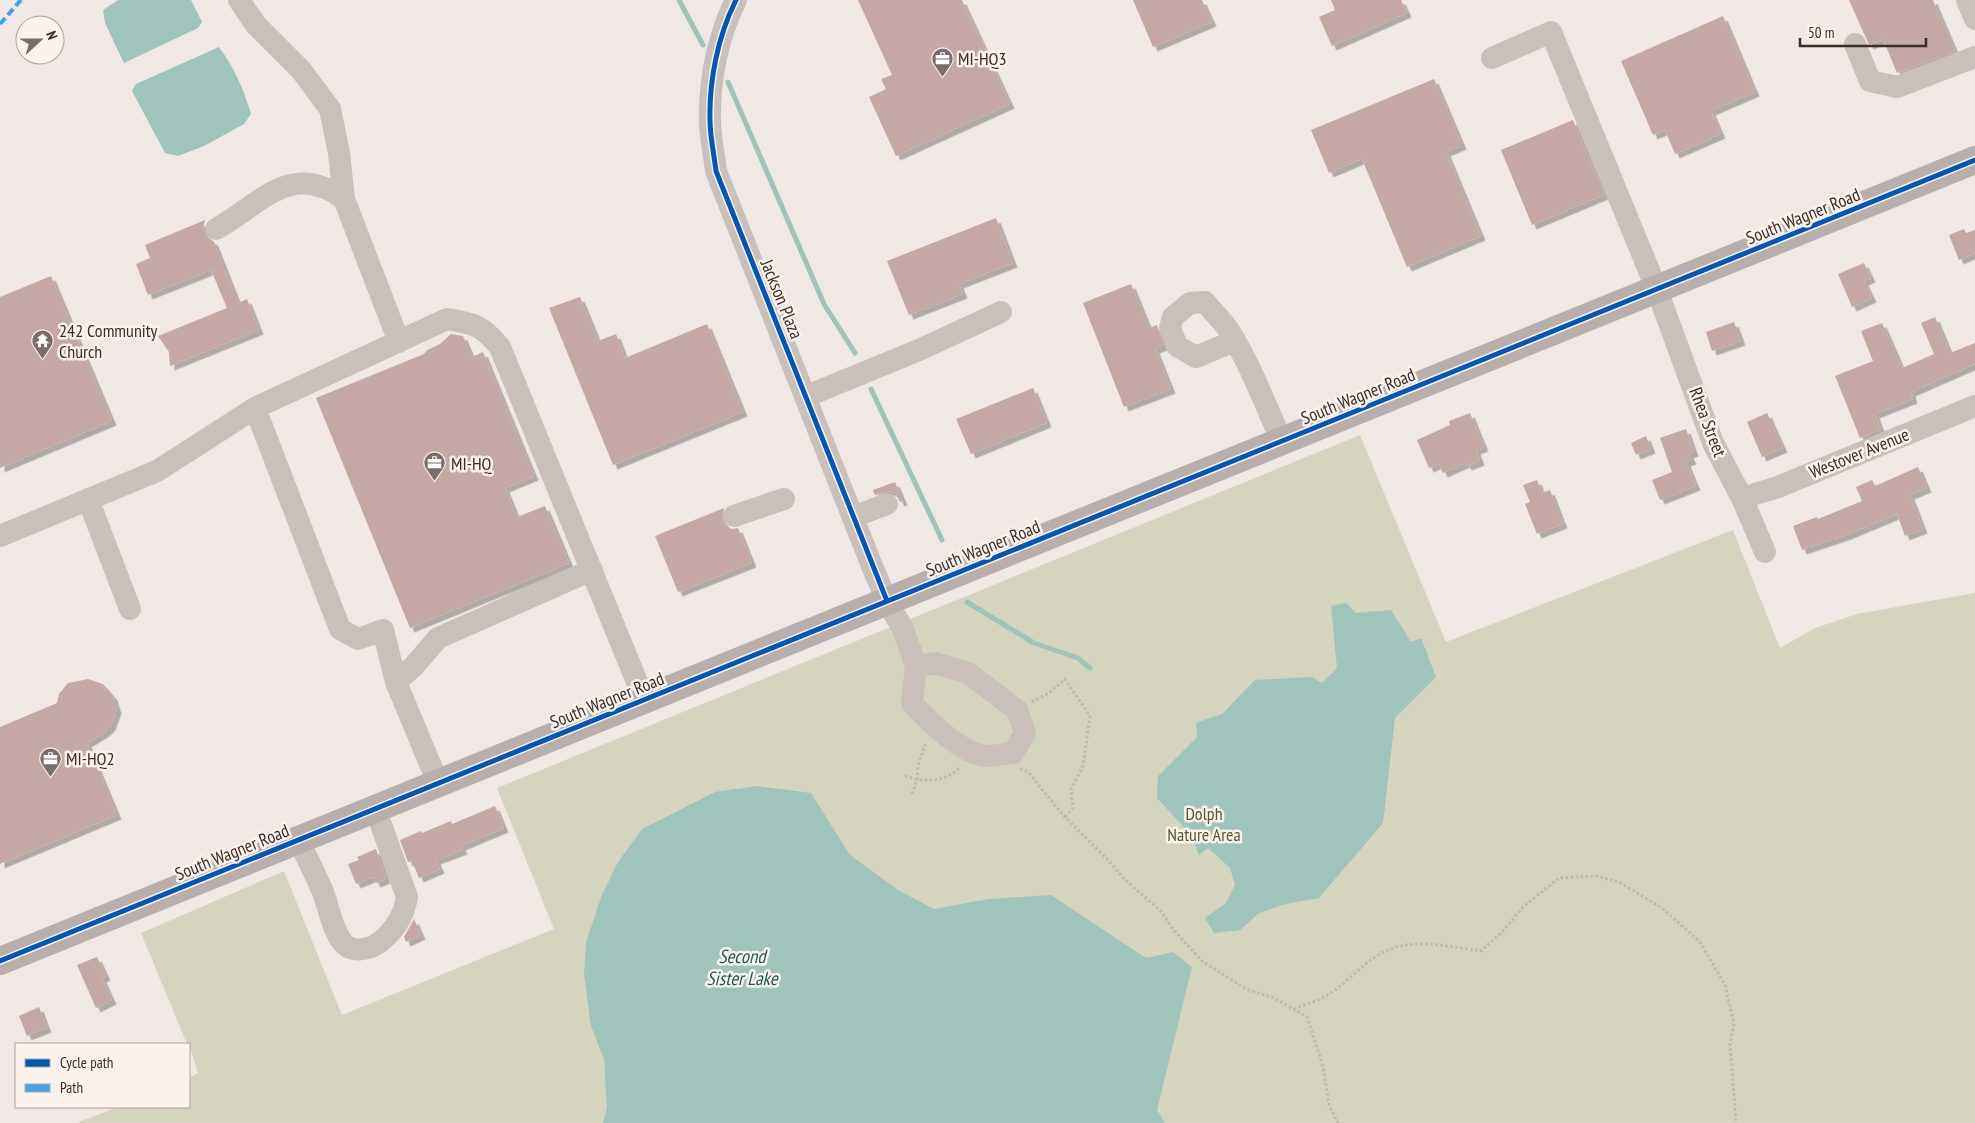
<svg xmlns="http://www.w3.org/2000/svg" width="1975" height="1123" font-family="'PT Sans Narrow',sans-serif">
	<defs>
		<filter id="shadow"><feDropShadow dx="4.5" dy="4.5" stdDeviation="0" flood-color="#0004"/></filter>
	</defs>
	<rect width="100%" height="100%" fill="#f0e8e4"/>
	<path fill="#d5d4be" d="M1360 435 1446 642 1733 530 1780 648 1815 628 1857 614 1975 593V1123H77L117 1107H189V1078L198 1073 189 1044H187L141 933 284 871 342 1015 554 929 497 788Z"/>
	<path fill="#a0c3bc" d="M118 0H191L202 22 198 28 124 63 105 23 103 10Z
		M219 47C234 67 244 90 251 114L244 124 204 146 178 156 165 153 132 91 136 84Z
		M1346 603 1356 613 1391 610 1411 642 1421 638 1436 677 1395 718 1383 823 1319 898 1286 904 1259 913 1240 930 1214 933 1205 918 1226 903 1235 885 1230 868 1208 848 1199 855 1192 836 1157 798 1158 776 1197 737 1196 723 1222 714 1255 680 1312 677 1322 683 1337 668 1331 606Z
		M757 786 811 793 850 855 898 890 934 909 988 899 1051 895 1146 958 1173 952 1192 967 1157 1110 1165 1123H603L607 1108 604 1059 591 1026 584 975 586 942 602 895 618 862 642 829 715 792Z"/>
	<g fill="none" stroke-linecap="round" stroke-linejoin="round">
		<path stroke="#a0c3bc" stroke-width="5" d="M679 0 703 45
			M728 82 824 304 855 353
			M871 389 942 540
			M967 602 1034 643 1078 658 1090 668"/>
	</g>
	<path fill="#c4a8a5" filter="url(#shadow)" d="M858 0H962L1010 104 896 156 869 97 886 89 881 79 892 75Z
		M1133 0H1202L1212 22 1153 47Z
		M1331 0H1401L1407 13 1332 46 1319 17 1335 10Z
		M1849 0H1933L1955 51 1897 73 1883 39 1869 45Z
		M1723 16 1755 92 1711 111 1721 134 1675 154 1665 130 1653 135 1621 61Z
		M1434 79 1462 145 1446 152 1481 236 1407 267 1362 159 1329 173 1311 130Z
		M1573 120 1604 195 1532 225 1501 150Z
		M996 218 1013 263 959 284 963 294 909 315 887 261Z
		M205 220 203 229 205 235 214 242 238 303 247 299 259 330 170 366 169 352 158 336 227 308 211 270 148 295 136 264 150 258 145 245Z
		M1964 229 1966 233 1975 230V253L1959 260 1949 235Z
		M1864 263 1871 278 1864 281 1872 298 1852 307 1838 274Z
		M51 276 112 421 0 468V297Z
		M1131 284 1149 328 1157 325 1163 346 1155 349 1171 389 1124 407 1083 303Z
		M580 297 598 341 616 334 625 358 707 324 743 412 613 465 549 308Z
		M1935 317 1950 353 1975 343V364L1911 392 1913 399 1875 414 1881 430 1860 438 1835 376 1873 361 1861 331 1882 323 1902 368 1934 354 1921 323Z
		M1734 322 1741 341 1712 351 1706 332Z
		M451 334 463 336 472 357 483 352 534 476 505 488 517 517 545 506 569 563 410 628 316 398 424 354 427 350 440 344Z
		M1033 388 1047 423 971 454 956 419Z
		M1470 413 1484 447 1476 450 1480 461 1467 466 1466 463 1443 473 1439 464 1429 468 1417 440 1450 425 1449 421Z
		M1767 413 1783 448 1762 457 1747 422Z
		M1686 429 1694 452 1689 454 1692 460 1686 462 1696 486 1660 500 1652 480 1672 472 1660 438Z
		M1646 436 1651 449 1636 455 1631 443Z
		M1918 467 1927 488 1910 495 1923 529 1905 536 1897 514 1847 535 1802 550 1793 526 1817 517 1818 519 1862 501 1856 487 1872 480 1875 486Z
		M1537 480 1542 493 1550 490 1563 524 1537 534 1525 504 1530 502 1523 485Z
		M895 482 903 501 900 502 896 494 890 491 875 495 873 490Z
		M724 508 722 521 731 529 738 528 752 563 678 592 655 536Z
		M88 679 103 684 113 696 117 709 111 726 105 732 87 743 117 815 0 864V727L57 703 59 694 68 683Z
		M495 806 504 828 461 846 463 850 436 860 440 869 419 878 412 861 408 862 400 840 421 831 422 833 451 821 452 824Z
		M376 849 386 879 376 883 373 877 356 884 348 864 359 860 357 857Z
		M414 919 421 935 406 942 404 937Z
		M97 957 106 976 102 978 112 1000 96 1008 77 965Z
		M39 1007 47 1028 27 1036 19 1016Z"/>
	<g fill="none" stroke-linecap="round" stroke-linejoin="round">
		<path stroke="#c1b8b5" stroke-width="3" stroke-dasharray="2.5 2.5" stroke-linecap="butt" d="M1032 702 1049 693 1065 679 1090 716 1083 766 1071 789 1073 808 1065 817
			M1020 769 1028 772 1063 815 1109 861 1124 879 1161 911 1172 928 1202 961 1246 989 1274 998 1307 1017 1323 1066 1329 1105 1338 1123
			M905 776C923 782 946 783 960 767
			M912 794 917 780 918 765 926 742
			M1294 1009C1305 1004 1319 1001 1329 994 1350 981 1366 959 1388 950 1416 938 1452 947 1481 951L1503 931 1523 907 1559 878 1596 876 1619 882 1662 908 1700 942 1725 985 1734 1023 1730 1044 1736 1123"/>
		<path stroke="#c9c0bc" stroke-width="22" d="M239 0 256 25 301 70 330 109 339 153 344 199 399 342
			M736 0C718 36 709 80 710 120 710 137 714 154 716 171L872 566 887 601 903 629 916 666 912 703C928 721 963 756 989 756 997 756 1005 754 1013 753L1025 733 1017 710 968 673 935 663 916 666
			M1967 0 1975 19
			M1855 44 1870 81 1897 87 1975 57
			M1492 58 1551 32 1657 290 1713 443 1742 498 1765 552
			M216 229C261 204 291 160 344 199
			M1234 341 1196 357 1177 346 1170 328 1173 317 1190 303 1205 302C1212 311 1221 319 1228 329 1250 363 1265 404 1282 442
			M807 396 919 350 1001 312
			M255 408 340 629 358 639 383 630 396 682 438 783
			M1742 498 1778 487 1975 406
			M88 499 130 609
			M734 516 784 499
			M853 517 887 504
			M0 536 157 471 255 408 447 319C475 324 482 325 500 347L644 699
			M396 682 414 666 438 638 592 570
			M298 840C307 857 315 874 323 892 328 905 334 936 345 945 355 953 371 949 380 942 394 931 404 915 407 897L375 808"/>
		<path stroke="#b8aeab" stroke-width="28" d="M0 961 1975 160"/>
		<path stroke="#3fa3eb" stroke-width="4" stroke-dasharray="8 4" stroke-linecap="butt" d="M0 24 21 0"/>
		<defs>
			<path id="cycleway" d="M736 0C718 36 709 80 710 120 710 137 714 154 716 171L887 601
				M0 961 1975 160"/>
		</defs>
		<use href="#cycleway" stroke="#fbf2ed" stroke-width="8"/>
		<use href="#cycleway" stroke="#0057b8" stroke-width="5"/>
	</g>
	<defs>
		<symbol id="office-pin" viewBox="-11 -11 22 30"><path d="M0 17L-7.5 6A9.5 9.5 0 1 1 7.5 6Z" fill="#7a6e6b" stroke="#fbf2ed"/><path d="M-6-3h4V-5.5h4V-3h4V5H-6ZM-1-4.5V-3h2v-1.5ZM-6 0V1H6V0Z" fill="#fff"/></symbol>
		<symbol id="temple-pin" viewBox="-11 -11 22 30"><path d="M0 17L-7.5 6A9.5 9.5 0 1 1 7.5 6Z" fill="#7a6e6b" stroke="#fbf2ed"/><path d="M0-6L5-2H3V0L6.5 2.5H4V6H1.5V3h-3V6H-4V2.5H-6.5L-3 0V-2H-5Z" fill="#fff"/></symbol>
	</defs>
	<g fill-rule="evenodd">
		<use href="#office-pin" x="930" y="46" width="25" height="34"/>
		<use href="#temple-pin" x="30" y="328" width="25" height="34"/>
		<use href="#office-pin" x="422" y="450" width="25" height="34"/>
		<use href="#office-pin" x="38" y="746" width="25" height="34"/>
	</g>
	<g text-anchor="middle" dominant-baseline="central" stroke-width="5" stroke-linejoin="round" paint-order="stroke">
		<g font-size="18" fill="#3b2c2a" stroke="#fbf2ed" text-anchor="start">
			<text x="958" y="58">MI-HQ3</text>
			<text x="59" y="330">242 Community<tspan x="59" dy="21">Church</tspan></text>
			<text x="451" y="463">MI-HQ</text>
			<text x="66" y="758">MI-HQ2</text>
		</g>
		<g font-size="18" fill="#3b2c2a" stroke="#fbf2ed">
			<text transform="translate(1803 216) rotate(-22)">South Wagner Road</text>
			<text transform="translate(782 299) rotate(68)">Jackson Plaza</text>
			<text transform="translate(1358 396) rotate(-22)">South Wagner Road</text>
			<text transform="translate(1708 422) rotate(69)">Rhea Street</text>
			<text transform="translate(1859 453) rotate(-22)">Westover Avenue</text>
			<text transform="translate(983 548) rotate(-22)">South Wagner Road</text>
			<text transform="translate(607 700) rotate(-22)">South Wagner Road</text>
			<text transform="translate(232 852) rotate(-22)">South Wagner Road</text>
		</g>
		<g font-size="18" fill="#525a2d" stroke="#fbf2ed">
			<text x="1204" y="813">Dolph<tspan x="1204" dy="21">Nature Area</tspan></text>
		</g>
		<g font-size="19" font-style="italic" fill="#1d5e57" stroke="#fbf2ed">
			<text x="742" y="956">Second<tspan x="742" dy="22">Sister Lake</tspan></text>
		</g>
	</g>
	<rect x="15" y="1043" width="175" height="65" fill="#fbf2ed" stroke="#aea39f"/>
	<rect x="25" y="1059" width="25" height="8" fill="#0057b8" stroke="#aea39f"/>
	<text x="60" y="1068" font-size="15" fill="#3b2c2a">Cycle path</text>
	<rect x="25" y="1084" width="25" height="8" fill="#3fa3eb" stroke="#aea39f"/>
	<text x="60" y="1093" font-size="15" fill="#3b2c2a">Path</text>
	<g transform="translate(40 40) rotate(69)"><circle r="24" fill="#fbf2ed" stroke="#aea39f"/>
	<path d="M0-4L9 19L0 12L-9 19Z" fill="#7a6e6b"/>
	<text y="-8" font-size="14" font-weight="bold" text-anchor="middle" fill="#3b2c2a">N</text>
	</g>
	<path d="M1800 38v8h126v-8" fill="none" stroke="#3b2c2a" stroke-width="2.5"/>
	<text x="1808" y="38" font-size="15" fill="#3b2c2a" stroke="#fbf2ed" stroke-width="4" paint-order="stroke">50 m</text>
</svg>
